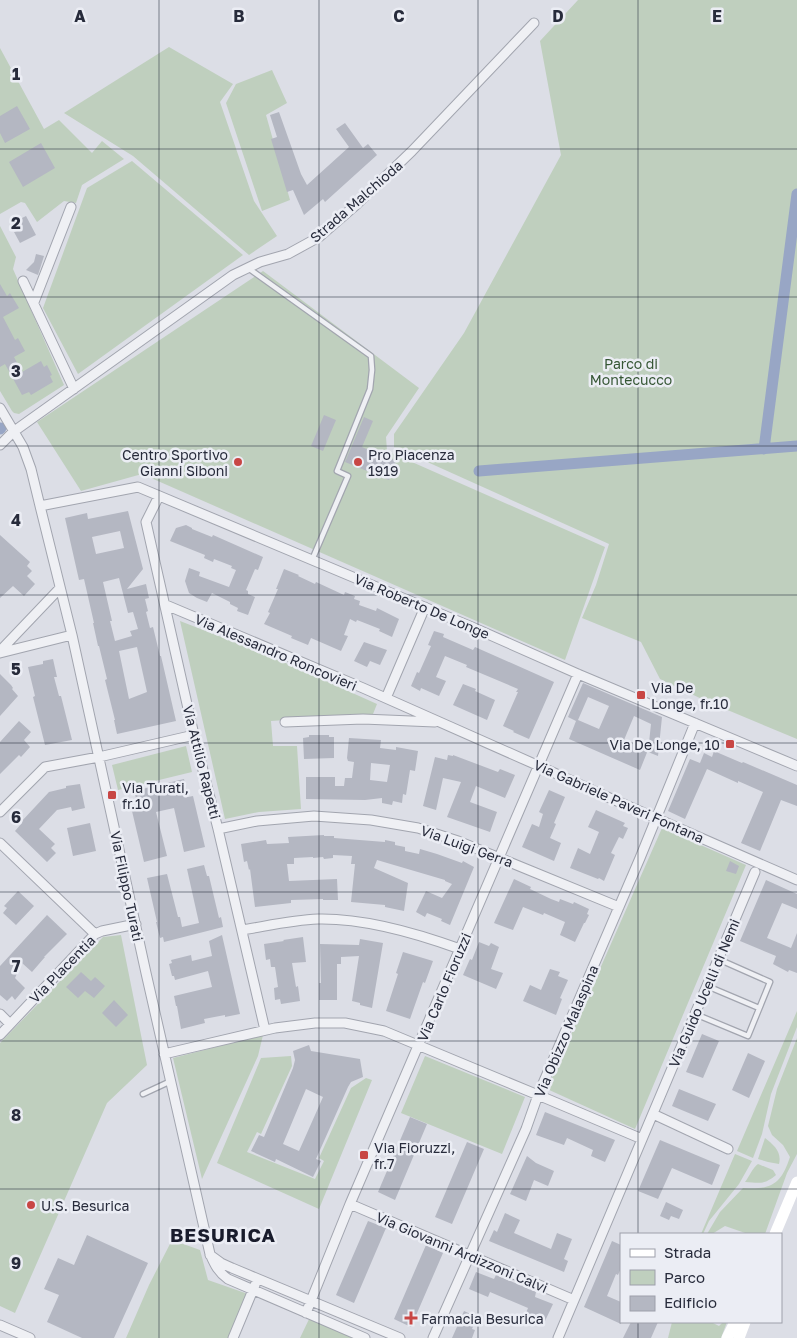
<svg xmlns="http://www.w3.org/2000/svg" width="797" height="1338" font-family="'Golos Text',sans-serif">
	<rect width="100%" height="100%" fill="#dcdee6"/>
	<path fill="#bfcfbe" d="M578 0H797V739L706 701 660 679 641 642 582 618 596 585 609 544 394 447V434L464 333 561 155 540 41Z
		M169 47 233 84 220 102 254 201 277 236 249 255 133 156 64 113Z
		M0 48 44 129 59 120 92 153 102 141 124 159 82 185 76 203 64 201 37 222 25 203 21 202 0 214Z
		M272 70 287 103 266 115 290 200 262 211 226 103 236 84Z
		M132 161 243 255 78 374 43 308 87 188Z
		M0 226 16 257 13 269 64 385 19 414 14 413 12 411 0 391Z
		M263 271 419 388 386 437 387 451 605 547 565 660 142 474 81 491 37 422Z
		M180 621 270 656 377 704 373 714 271 721 273 746H297L301 809 259 812 225 819Z
		M186 746 192 772 118 790 112 765Z
		M662 828 746 865 635 1129 547 1089Z
		M121 935 147 1065 107 1103 15 1313 0 1306V1043L103 937Z
		M797 1011V1027L771 1094 762 1134 753 1158 737 1151Z
		M263 1035 258 1056 202 1179 173 1058Z
		M797 1038V1154L787 1173 765 1234H748L725 1226 712 1234H707L720 1212 743 1188C772 1190 781 1184 790 1157L783 1145 772 1135 768 1126 777 1089Z
		M291 1056 292 1066 261 1134 257 1132 247 1152 315 1179 324 1161 319 1158 351 1088 366 1078 372 1080 319 1209 217 1163 261 1058Z
		M425 1056 525 1097 502 1154 401 1113Z
		M765 1138C774 1145 782 1152 779 1164L768 1162 758 1159Z
		M735 1154 752 1161 739 1184 709 1221 703 1234H701Z
		M758 1164 773 1170 776 1175C764 1185 760 1183 745 1182 749 1177 753 1167 758 1164Z
		M172 1240 200 1250 208 1280 248 1294 229 1338H126L149 1285Z
		M311 1315 364 1338H300Z
		M672 1322H711L719 1326 723 1322H727L721 1338H668Z"/>
	<g fill="none" stroke-linecap="round" stroke-linejoin="round">
		<path stroke="#98a6c5" stroke-width="11" d="M0 429 1 428
			M764 449 797 194
			M479 471 797 446"/>
	</g>
	<path fill="#b4b7c2" fill-rule="evenodd" d="M17 106 30 129 5 143 0 133V116Z
		M279 112 301 174 307 185 349 147 336 129 345 123 363 148 368 144 377 155 325 202 323 199 304 215 293 190 287 192 271 139 277 137 270 115Z
		M41 143 55 168 23 187 9 162Z
		M26 216 36 235 20 243 14 232 17 231 13 225 15 224 14 222Z
		M36 254 44 256 38 275 26 270 34 262Z
		M0 284 7 296 10 293 19 308 3 317 15 340 18 338 25 351 14 357 22 372 41 361 44 367 47 365 52 375 50 376 53 382 31 395 29 392 22 395 5 364 0 367Z
		M324 415 336 420 323 451 311 446Z
		M364 417 373 421 362 447 388 459 389 457 396 461 389 480 345 462Z
		M128 511 143 569 127 589 146 584 149 598 145 599 148 611 146 612 150 628 153 627 160 656H161L176 721 117 734 114 720H115L105 680 107 679 99 646H98L93 623H94L84 579 79 580 65 518 87 513 88 519ZM120 531 124 548 96 554 92 537ZM119 578 128 613 133 612 138 629 130 631 132 636 115 641 110 621H112L103 582ZM137 647 147 692 129 699 119 651Z
		M186 525 192 528V529L212 537 213 535 263 557 258 570 255 569 246 590 248 591V594L255 597 248 615 237 611 238 608 230 604V602L212 593 207 602 197 598 189 593 185 581 189 568 200 572 199 576 229 587 236 570 231 568 232 566 214 559 213 562 204 558 205 555 170 541 176 528Z
		M0 535 30 562 27 566 32 571 27 576 35 584 24 596 13 586 0 598Z
		M284 569 299 575 298 576 315 584 316 582 344 595 345 592 355 596 354 599 360 601 359 605 376 611 377 608 399 619 392 637 379 631 380 629 357 620 356 622 350 619 344 635 348 636 341 651 311 638 308 645 291 638 292 636 264 624 270 613 268 612 278 589H276Z
		M434 631 444 634 443 637 473 650 475 647 554 682 529 739 513 732 514 731 503 726 518 692H516L518 689 466 667 467 665 445 656 436 677 446 681 439 696 421 688 420 691 411 686 417 672 419 673 431 646 428 645Z
		M364 642 387 650 380 665 370 661 367 667 354 661Z
		M53 659 57 677H54L59 696H61L72 740 45 745 33 697 35 696 28 667 43 664V661Z
		M0 674 11 685 13 688 12 689 18 696 0 716Z
		M583 683 662 717 658 756 648 752 651 724 634 716 624 740 648 750 640 770 569 739 576 721 568 717ZM588 697 609 706 599 729 578 720Z
		M463 684 476 689 475 691 495 700 487 720 453 705Z
		M19 721 31 732 24 740 30 747 21 757 19 755 0 774V742Z
		M309 735H329V737H334V758L304 759 303 738 309 737Z
		M349 738 381 740 380 748 396 750V747L418 751 415 771 410 770 406 795 403 794 402 803 393 801 392 805 382 803V798L365 800 306 799V777H335V786H344L345 778H352L354 762 348 761 347 758ZM371 763 390 765 387 782 370 780Z
		M714 751 742 763 743 762 797 785V806L781 800 760 851 741 843 763 792 738 781V783L707 769 685 819 668 811 690 759 700 763 704 753 712 757Z
		M448 755 453 756V755L498 772 500 769 515 775 505 798 476 786 470 802 497 812 490 832 447 817 461 782 443 778 436 810 423 806 435 757 447 760Z
		M184 779 188 797 193 796 205 847 184 852 174 808 156 812 167 856 144 862 132 811 139 809 134 791Z
		M80 784 85 808 72 811 71 807 57 810 39 829 55 844 51 848 56 853 47 862 15 831 22 823 21 822 49 792 66 788V786Z
		M549 790 565 797 554 823 556 824 550 838 561 843 554 861 522 847 532 824 539 827 543 814 539 812Z
		M596 810 625 823 623 826 628 828 623 839 619 837 611 853 615 855 604 881 599 878 598 879 570 868 578 848 590 854 599 832 588 827Z
		M90 823 96 851 73 856 67 828Z
		M324 835V836H334V838L385 842V840L395 842V845L405 847V851L419 854 420 849 437 854 462 863 463 861 474 867 450 925 441 921 442 919 427 913 425 917 416 912 426 891 442 898 452 884 445 881V880L377 860 374 868 408 883 404 911 385 907V905L351 902 355 864H351L352 856 333 855V858L324 859 323 857 313 858V857L294 858V864H287L289 881 337 879 338 900H323V899L291 900V903L255 907 250 869 249 870 247 861 244 862 241 844 266 840 267 844 289 843 288 837Z
		M730 861 739 866 736 874 726 871Z
		M204 865 207 876H209L219 918 221 917 223 927 164 942 163 937 160 938 156 922H157L147 878 167 874 178 917H180L182 927 199 923 187 869Z
		M514 879 531 887 530 889 551 899 559 902 560 899 573 904 574 902 589 909 587 914 589 915 585 923H584L575 942 560 935 565 922 544 913 543 915 523 907 513 930 494 923Z
		M766 880 797 894V909L782 903 767 938 791 948 797 933V973L789 970 788 972 773 964 776 956 740 941Z
		M18 891 34 906 16 925 3 913 7 908 4 906Z
		M47 915 67 934 44 957H45L32 972 22 963 15 978 25 988 15 1000 12 996 7 1001 0 995V966Z
		M222 935 240 1014 225 1017V1015L204 1019 205 1023 181 1029 177 1006H176L174 996 212 987 208 971 175 980 174 976H172L169 964 172 963 171 960 191 955 192 961 212 956 209 941Z
		M303 937 306 962 292 963 296 987 298 986 300 1001 281 1004 280 999 275 1000 274 988 278 987 275 967H271L270 959 266 960 264 944 284 941 283 940Z
		M360 939 383 943 372 1008 360 1005V1003L352 1001 359 956 341 957V964H337V1000H319V983H321L320 944 359 945Z
		M479 942 489 946 491 943 499 947 491 969 503 973 496 989 463 975 470 959 472 960Z
		M403 952 433 961 425 983 423 982 410 1019 386 1011 398 974 396 973Z
		M550 969 560 972 558 976 568 980 560 998 562 999 556 1015 523 1001 530 985 541 990Z
		M81 972 91 981 95 977 105 986 94 998 85 991 78 998 66 987Z
		M114 1000 128 1015 116 1027 102 1013Z
		M702 1034 719 1041 703 1078 686 1072Z
		M309 1045 311 1051 360 1059 363 1077 351 1082 348 1087 316 1159 321 1161 313 1177 276 1159 275 1162 251 1151 259 1135 264 1137 293 1068 295 1060 293 1051ZM306 1089 323 1097 299 1151 283 1144Z
		M748 1053 765 1061 749 1098 732 1090Z
		M679 1089 716 1104 708 1121 672 1106Z
		M545 1112 615 1140 605 1162 591 1156 593 1150 567 1138 564 1145 536 1135Z
		M410 1117 427 1124 395 1200 378 1192Z
		M660 1140 720 1165 712 1185 672 1168 658 1199 638 1191Z
		M467 1142 484 1149 452 1224 435 1217Z
		M527 1156 536 1163 554 1171 548 1186 534 1180 526 1201 510 1194Z
		M666 1202 683 1210 679 1219 671 1216 669 1220 660 1216Z
		M505 1213 520 1220 514 1233 551 1249 557 1233 572 1239 564 1259 568 1261 564 1272 489 1241 494 1230 497 1232Z
		M368 1221 386 1228 354 1303 336 1295Z
		M87 1235 148 1263 114 1338H82L47 1322 59 1295 44 1289 58 1258 74 1265Z
		M612 1241 621 1245V1268L618 1275 616 1274 607 1296 621 1302V1324L584 1307Z
		M426 1245 443 1253 411 1327 394 1319Z
		M476 1272 494 1279 496 1275 536 1292 535 1297 553 1304 545 1321 526 1313 528 1308 490 1292 488 1297 469 1289Z
		M464 1311 477 1317 472 1329 475 1330 472 1338H452Z
		M631 1322H658L651 1338H623Z"/>
	<g fill="none" stroke-linecap="round" stroke-linejoin="round">
		<defs>
			<path id="service" d="M248 268 371 356 372 370 370 389 337 471 348 476 312 560
				M707 986 759 1008
				M695 1014 748 1036 770 982 718 959
				M143 1094 171 1081"/>
			<path id="minor" d="M23 281 74 389
				M34 302 71 207
				M0 408 23 447 31 469 40 506 72 635 146 973 210 1254C215 1265 218 1272 228 1279L365 1338
				M0 445 13 432 233 275 260 262 288 254 319 237 357 204 412 151 534 23
				M159 496 146 522 194 735 218 829 265 1030
				M40 506 138 487 472 627 578 674 797 766
				M166 605 363 688 539 766 603 795 797 880
				M0 651 60 588
				M0 653 72 635
				M386 698 425 607
				M285 722 363 719 435 722
				M0 812 45 767 99 757 194 735
				M218 829 257 821 314 816 371 820 418 828 458 841 619 907
				M0 843 95 934
				M242 930C267 926 292 920 318 919 365 918 416 933 460 949
				M0 1014 10 1024
				M0 1035 95 934 102 931 136 924
				M164 1054 275 1028 315 1023H345L384 1031 538 1095 642 1139
				M653 1114 728 1149
				M350 1204 574 1300
				M210 1255 221 1263 232 1268 400 1338
				M306 1313 350 1204 578 674
				M0 1325 30 1338
				M233 1338 255 1285
				M433 1338 526 1129 538 1095 640 858 695 723
				M558 1338 755 872"/>
		</defs>
		<use href="#service" stroke="#a2a5af" stroke-width="7"/>
		<use href="#minor" stroke="#a2a5af" stroke-width="11"/>
		<use href="#service" stroke="#eff0f4" stroke-width="4.5"/>
		<use href="#minor" stroke="#eff0f4" stroke-width="9"/>
		<path stroke="#fff" stroke-width="11" d="M775 1234 797 1182
			M727 1338 735 1322
			M739 1338 745 1322"/>
	</g>
	<path fill="none" stroke="#272b3b" stroke-width="1" stroke-opacity="0.55" d="M159 0V1338M319 0V1338M478 0V1338M638 0V1234M0 149H797M0 297H797M0 446H797M0 595H797M0 743H797M0 892H797M0 1041H797M0 1189H797M638 1322V1338"/>
	<g fill="#c84644" stroke="#ebedf4" stroke-width="2">
		<circle cx="238" cy="462" r="5"/>
		<circle cx="358" cy="462" r="5"/>
		<rect x="636" y="690" width="10" height="10" rx="2.5"/>
		<rect x="725" y="739" width="10" height="10" rx="2.5"/>
		<rect x="107" y="790" width="10" height="10" rx="2.5"/>
		<rect x="359" y="1150" width="10" height="10" rx="2.5"/>
		<circle cx="31" cy="1205" r="5"/>
		<path d="M408.5 1310.5h5v5h5v5h-5v5h-5v-5h-5v-5h5z"/>
	</g>
	<g text-anchor="middle" dominant-baseline="central" stroke-width="5" stroke-linejoin="round" paint-order="stroke">
		<g font-size="14" fill="#272b3b" stroke="#ebedf4">
			<text transform="translate(356 201) rotate(-41)">Strada Malchioda</text>
			<text transform="translate(422 606) rotate(23)">Via Roberto De Longe</text>
			<text transform="translate(276 652) rotate(23)">Via Alessandro Roncovieri</text>
			<text transform="translate(202 762) rotate(76)">Via Attilio Rapetti</text>
			<text transform="translate(619 801) rotate(24)">Via Gabriele Paveri Fontana</text>
			<text transform="translate(467 846) rotate(20)">Via Luigi Gerra</text>
			<text transform="translate(127 886) rotate(78)">Via Filippo Turati</text>
			<text transform="translate(62 969) rotate(-46)">Via Placentia</text>
			<text transform="translate(444 987) rotate(-67)">Via Carlo Fioruzzi</text>
			<text transform="translate(704 993) rotate(-67)">Via Guido Ucelli di Nemi</text>
			<text transform="translate(566 1031) rotate(-67)">Via Obizzo Malaspina</text>
			<text transform="translate(462 1252) rotate(23)">Via Giovanni Ardizzoni Calvi</text>
		</g>
		<g font-size="14" fill="#355634" stroke="#ebedf4">
			<text x="631" y="363">Parco di<tspan x="631" dy="16">Montecucco</tspan></text>
		</g>
		<g font-size="14" fill="#272b3b" stroke="#ebedf4" text-anchor="start">
			<text x="228" y="454" text-anchor="end">Centro Sportivo<tspan x="228" dy="16">Gianni Siboni</tspan></text>
			<text x="368" y="454">Pro Piacenza<tspan x="368" dy="16">1919</tspan></text>
			<text x="651" y="687">Via De<tspan x="651" dy="16">Longe, fr.10</tspan></text>
			<text x="720" y="744" text-anchor="end">Via De Longe, 10</text>
			<text x="122" y="787">Via Turati,<tspan x="122" dy="16">fr.10</tspan></text>
			<text x="374" y="1147">Via Fioruzzi,<tspan x="374" dy="16">fr.7</tspan></text>
			<text x="41" y="1205">U.S. Besurica</text>
			<text x="421" y="1318">Farmacia Besurica</text>
		</g>
		<g font-size="19" font-weight="bold" letter-spacing="1" fill="#191c2c" stroke="#ebedf4">
			<text x="223" y="1234">BESURICA</text>
		</g>
	</g>
	<g font-size="16" text-anchor="middle" font-weight="bold" fill="#272b3b" stroke="#ebedf4" stroke-width="5" stroke-linejoin="round" paint-order="stroke">
		<text x="80" y="22">A</text>
		<text x="239" y="22">B</text>
		<text x="399" y="22">C</text>
		<text x="558" y="22">D</text>
		<text x="717" y="22">E</text>
		<text x="16" y="80">1</text>
		<text x="16" y="229">2</text>
		<text x="16" y="377">3</text>
		<text x="16" y="526">4</text>
		<text x="16" y="675">5</text>
		<text x="16" y="823">6</text>
		<text x="16" y="972">7</text>
		<text x="16" y="1121">8</text>
		<text x="16" y="1269">9</text>
	</g>
	<rect x="620" y="1233" width="162" height="90" fill="#ebedf4" stroke="#9d9faa"/>
	<rect x="630" y="1249" width="25" height="8" fill="#ffffff" stroke="#9d9faa"/>
	<text x="664" y="1258" font-size="15" fill="#272b3b">Strada</text>
	<rect x="630" y="1270" width="25" height="15" fill="#bfcfbe" stroke="#9d9faa"/>
	<text x="664" y="1283" font-size="15" fill="#272b3b">Parco</text>
	<rect x="630" y="1296" width="25" height="15" fill="#b4b7c2" stroke="#9d9faa"/>
	<text x="664" y="1308" font-size="15" fill="#272b3b">Edificio</text>
</svg>
